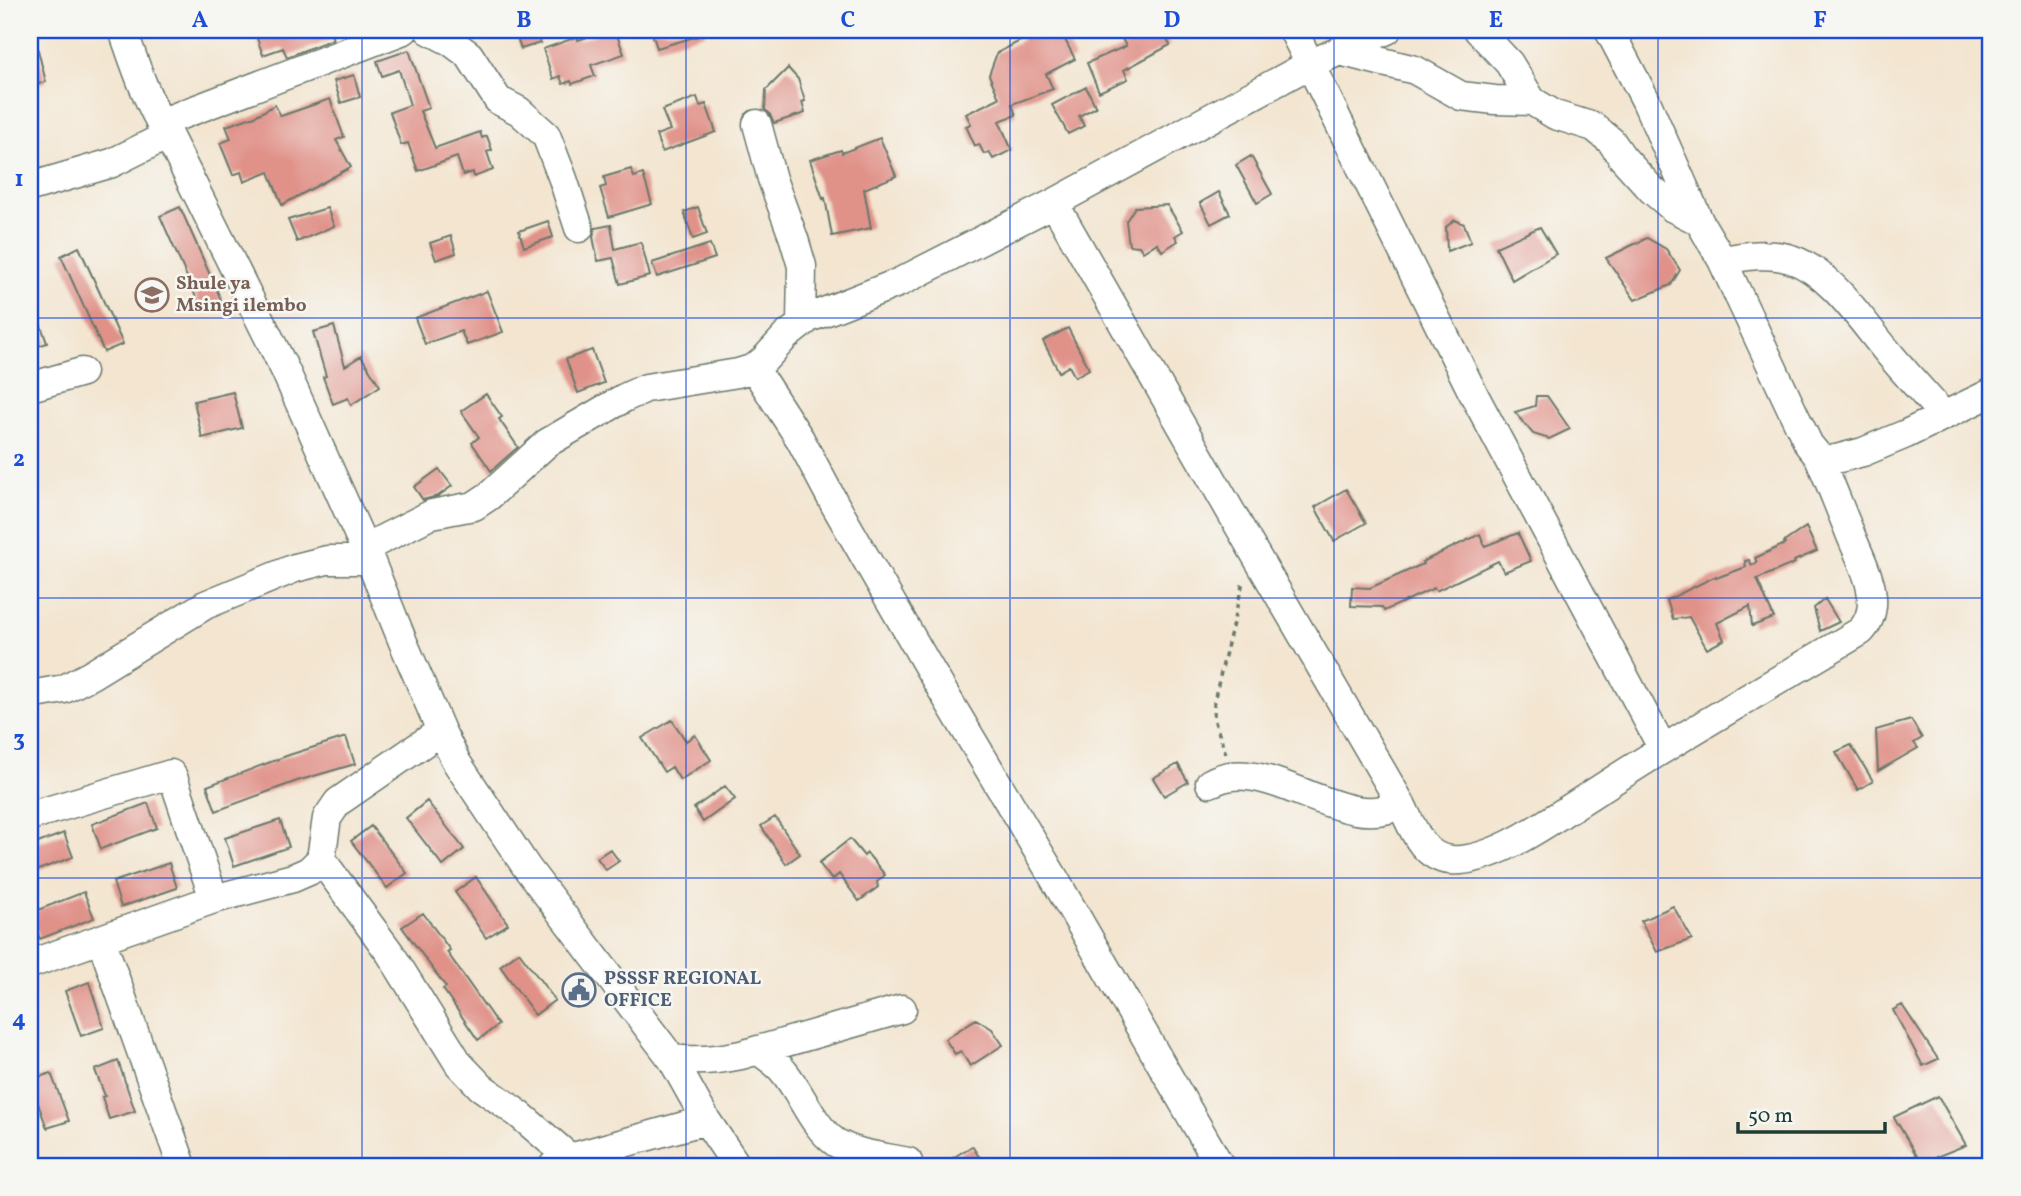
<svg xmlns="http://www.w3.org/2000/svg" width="2021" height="1196" font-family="Vollkorn,serif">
	<rect width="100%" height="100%" fill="#f6f6f2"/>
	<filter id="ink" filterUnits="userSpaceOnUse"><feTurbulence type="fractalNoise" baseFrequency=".0143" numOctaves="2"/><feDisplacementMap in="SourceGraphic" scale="14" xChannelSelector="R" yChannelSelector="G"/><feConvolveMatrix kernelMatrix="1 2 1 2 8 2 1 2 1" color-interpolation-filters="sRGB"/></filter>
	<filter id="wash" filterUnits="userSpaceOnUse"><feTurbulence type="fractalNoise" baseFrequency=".00686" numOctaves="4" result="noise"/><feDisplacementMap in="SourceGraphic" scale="28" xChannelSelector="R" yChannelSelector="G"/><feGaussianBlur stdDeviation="1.57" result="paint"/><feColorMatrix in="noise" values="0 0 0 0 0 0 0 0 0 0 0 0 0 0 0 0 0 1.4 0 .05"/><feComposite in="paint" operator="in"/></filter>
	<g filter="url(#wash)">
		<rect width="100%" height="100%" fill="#f3e5d0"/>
		<g id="blocks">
			<path fill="#e09289" d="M254 30H329L333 39 287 57 283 48 263 55Z
				M514 30H535L540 43 521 49Z
				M610 30H615L624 54 591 65 595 76 572 84 571 81 563 84 560 76 553 79 543 49 577 37 578 40Z
				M651 30H704L705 34 657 48Z
				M1017 30H1060L1075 59 1046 74 1053 89 1012 104 1016 115 999 121 1012 150 993 159 989 152 984 154 979 144 975 146 966 126 971 124 966 114 999 98 989 75 997 53 1022 40Z
				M1135 30H1162L1170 45 1124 70 1128 79 1099 92 1087 63 1126 46 1121 37Z
				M35 38 46 82 30 86V39Z
				M409 50 429 108 420 111 435 148 480 132 482 138 487 136 492 150 487 152 493 170 474 177 473 172 463 175 457 157 418 171 408 143 401 145 390 112 410 105 399 70 382 76 377 61Z
				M788 68 798 79 805 101 802 102 805 113 774 123 769 113 765 110 766 90Z
				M354 75 360 97 341 103 334 81Z
				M1086 87 1096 107 1079 116 1084 126 1068 134 1052 105Z
				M697 97 700 106 706 104 716 132 662 152 656 135 670 130 662 110Z
				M330 99 344 137 336 140 351 167 282 205 269 172 244 182 241 172 233 175 220 143 231 139 226 126 255 116 275 105 281 116Z
				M880 138 896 176 864 189 871 228 832 236 825 198 823 199 810 160 841 150 842 153Z
				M1251 156 1272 194 1257 203 1236 165Z
				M631 169 634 177 643 174 652 204 609 217 600 188 606 186 604 177Z
				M1219 192 1230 214 1211 224 1200 203Z
				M1167 205 1183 231 1175 236 1178 241 1162 251 1157 243 1143 252 1139 246 1129 245 1126 221 1135 207Z
				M180 207 222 302 202 311 160 216Z
				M698 207 707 234 693 239 684 212Z
				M327 208 334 226 297 242 288 220Z
				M1455 220 1464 224 1471 242 1447 251 1446 227Z
				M548 221 553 237 524 247 519 231Z
				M611 225 615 249 641 242 650 276 620 284 613 258 598 261 593 237 595 228Z
				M1540 227 1556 254 1512 280 1496 247Z
				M451 236 456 253 436 260 430 243Z
				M1647 238 1666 249 1680 270 1671 285 1635 300 1606 258Z
				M710 244 715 258 657 277 652 263Z
				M79 247 123 344 104 352 61 256Z
				M487 291 503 332 467 345 461 331 425 344 415 318Z
				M32 300 47 343 30 349V301Z
				M334 326 345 366 361 356 380 386 351 405 348 398 333 404 323 377 326 376 313 332Z
				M1068 328 1089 369 1075 377 1069 366 1059 372 1043 341Z
				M592 350 604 383 578 393 566 359Z
				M233 392 242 428 202 438 194 401Z
				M486 394 502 417 499 419 518 447 491 471 472 443 479 437 461 411Z
				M1536 396H1547L1570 429 1549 439 1533 434 1515 412 1535 406Z
				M439 469 452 486 438 496 423 500 414 487Z
				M1346 489 1366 523 1334 541 1315 507Z
				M1806 527 1817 551 1794 561 1795 563 1757 579 1774 618 1752 626 1750 606 1717 623 1724 640 1707 649 1689 617 1673 619 1667 600 1716 576V578L1746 567 1745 561 1749 560 1752 565 1757 563 1755 558 1785 544 1784 542Z
				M1518 533 1531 561 1504 572 1498 561 1436 591 1434 588 1384 611 1382 607 1351 606 1352 587 1370 588 1423 564 1422 562 1480 534 1485 546Z
				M1825 599 1839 622 1820 631 1814 608Z
				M672 720 686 741 695 735 711 760 680 780 672 767 664 772 642 738Z
				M1911 720 1922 738 1914 743 1918 748 1878 771 1876 730Z
				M346 737 355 764 297 781 216 811 207 786 289 755Z
				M1851 745 1873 781 1858 790 1836 752Z
				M1178 764 1188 782 1164 796 1153 778Z
				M725 786 735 799 703 822 694 808Z
				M427 801 464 849 443 866 406 818Z
				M148 803 157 828 101 849 92 824Z
				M775 817 800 854 786 864 761 826Z
				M280 820 289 847 234 866 225 838Z
				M371 826 407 873 387 888 351 841Z
				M64 833 73 857 30 873V846Z
				M850 839 864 856 867 853 885 875 877 882 878 887 859 901 839 874 832 880 819 863Z
				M610 849 619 861 606 870 597 858Z
				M169 863 177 888 121 907 113 882Z
				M476 877 508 924 486 938 455 892Z
				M84 892 94 918 40 939 30 913Z
				M1673 906 1692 939 1657 952 1641 921Z
				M423 913 450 950 447 952 498 1025 478 1040 443 989 446 987 402 927Z
				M519 952 555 1000 535 1015 500 966Z
				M89 982 104 1028 81 1036 65 991Z
				M1902 1005 1938 1059 1923 1066 1893 1010Z
				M976 1019 992 1029 1003 1045 970 1066 961 1051 955 1054 945 1039Z
				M118 1061 135 1111 109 1119 102 1097 105 1096 95 1070Z
				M51 1073 69 1121 47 1128 37 1101 33 1102 30 1092V1080Z
				M1938 1096 1966 1145 1921 1163 1894 1117Z
				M972 1146 985 1166H940Z"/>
		</g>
	</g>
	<g filter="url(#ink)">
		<use href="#blocks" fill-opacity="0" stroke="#69786b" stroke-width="2"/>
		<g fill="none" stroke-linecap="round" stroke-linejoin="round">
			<defs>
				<path id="minor" d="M123 30C135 65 148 104 168 135L285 370 370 560 403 642 441 731 457 763 527 868 672 1059 706 1120 737 1166
					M429 30 450 41 469 55 498 100 519 111 546 135 563 179 579 228
					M1293 30 1472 391 1663 749
					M1478 30 1509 63 1532 101 1555 115 1594 127 1611 141 1622 157 1652 190 1673 208 1699 221
					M1609 30 1646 101 1699 221 1722 260 1794 414 1809 445 1819 457 1832 460 1863 452 1906 434 1991 393
					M1339 51 1415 70 1461 96 1495 100 1532 101
					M160 123 404 30
					M757 124 772 179 794 239 802 266 801 324
					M30 187 112 163 168 135
					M1054 203 1251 547 1401 804C1412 826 1422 858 1451 860 1490 863 1544 825 1575 805 1605 786 1635 766 1665 748 1730 708 1796 670 1861 631 1888 601 1859 559 1848 528 1838 504 1829 480 1819 457
					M1722 260C1745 256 1768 252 1791 259 1830 272 1861 320 1886 350 1904 372 1924 393 1943 415
					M754 368 800 439 834 503 929 668 1054 878 1220 1166
					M30 387 82 372
					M365 548 432 514 474 506 489 496 547 443 624 398 646 388 738 373 754 368 764 360 786 336 809 318 900 282 1054 203 1310 64 1387 30
					M30 695 64 689 91 675 205 605 295 568 327 560H370
					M1210 783C1216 780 1223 777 1231 776 1286 770 1348 832 1401 804
					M30 816 171 774 173 777 214 899
					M321 859 390 953 459 1064 481 1087 520 1115 570 1158
					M101 939 182 1166
					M30 964 214 899 293 878 309 871 321 859 327 818 338 802 441 731
					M759 1051C767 1057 778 1064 784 1072 802 1094 812 1125 835 1142 856 1155 885 1157 908 1162
					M672 1059C696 1062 717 1060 741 1055L902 1009
					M554 1165 570 1158 706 1120"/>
			</defs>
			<use href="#minor" stroke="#69786b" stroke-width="31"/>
			<path stroke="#69786b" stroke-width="3.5" stroke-dasharray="5 5" stroke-linecap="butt" d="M1226 754 1214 719V701L1243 582"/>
			<use href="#minor" stroke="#fff" stroke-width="28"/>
		</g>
	</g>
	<path fill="none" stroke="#1d4ed8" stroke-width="2" stroke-opacity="0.55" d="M362 30V1166M686 30V1166M1010 30V1166M1334 30V1166M1658 30V1166M30 318H1991M30 598H1991M30 878H1991"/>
	<defs>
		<symbol id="school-ring" viewBox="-11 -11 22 22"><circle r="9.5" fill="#f6f6f2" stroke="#8d6e63" stroke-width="1.5"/><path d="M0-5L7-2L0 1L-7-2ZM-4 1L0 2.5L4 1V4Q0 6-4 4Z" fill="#8d6e63"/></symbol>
		<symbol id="civic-ring" viewBox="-11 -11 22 22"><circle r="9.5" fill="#f6f6f2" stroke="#5c6f8a" stroke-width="1.5"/><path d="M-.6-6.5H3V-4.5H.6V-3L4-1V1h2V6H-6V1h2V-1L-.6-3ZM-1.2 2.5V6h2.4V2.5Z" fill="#5c6f8a"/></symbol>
	</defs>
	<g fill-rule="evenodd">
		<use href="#school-ring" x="133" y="276" width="38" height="38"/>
		<use href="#civic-ring" x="560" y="971" width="38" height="38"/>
	</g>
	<g text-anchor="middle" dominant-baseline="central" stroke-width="5" stroke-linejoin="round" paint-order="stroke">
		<g font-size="19" font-weight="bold" fill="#785e54" stroke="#f6f6f2" text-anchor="start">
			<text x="176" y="284">Shule ya<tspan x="176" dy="22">Msingi ilembo</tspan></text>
		</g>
		<g font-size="19" font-weight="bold" fill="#4e5e75" stroke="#f6f6f2" text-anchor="start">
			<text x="604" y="979">PSSSF REGIONAL<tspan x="604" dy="22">OFFICE</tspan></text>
		</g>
	</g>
	<rect width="2021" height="1196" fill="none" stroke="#f6f6f2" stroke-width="77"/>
	<path d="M1738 1122v10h147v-10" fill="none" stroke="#1f3d34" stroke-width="3.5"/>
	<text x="1748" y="1122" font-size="21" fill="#1f3d34" stroke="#f6f6f2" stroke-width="5" paint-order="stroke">50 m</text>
	<rect x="38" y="38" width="1944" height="1120" fill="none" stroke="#1d4ed8" stroke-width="2.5"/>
	<g font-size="23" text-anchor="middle" font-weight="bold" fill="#1d4ed8">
		<text x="200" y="27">A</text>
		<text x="524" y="27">B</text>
		<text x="848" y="27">C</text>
		<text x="1172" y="27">D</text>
		<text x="1496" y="27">E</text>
		<text x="1820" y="27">F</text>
		<text x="19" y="186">1</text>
		<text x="19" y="466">2</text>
		<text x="19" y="746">3</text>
		<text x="19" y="1026">4</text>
	</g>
</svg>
